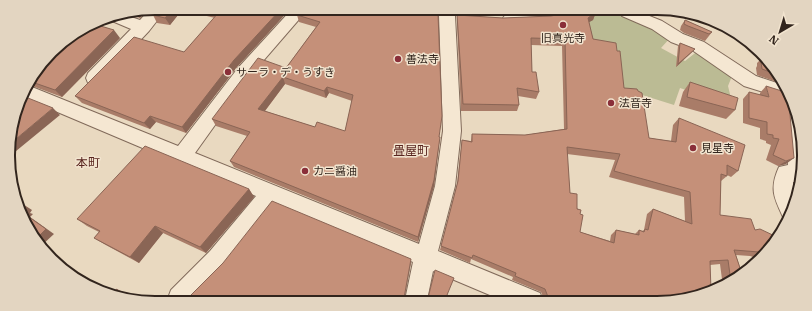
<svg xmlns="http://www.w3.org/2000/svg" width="812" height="311" font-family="'IBM Plex Serif','Noto Sans JP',serif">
	<rect width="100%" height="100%" fill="#e9d9c0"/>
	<path fill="#bbbb94" d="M594 12H618L644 23 670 38 661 48 685 61 699 50 732 76 728 86 733 106 680 88 674 105 620 88 588 38 584 25Z"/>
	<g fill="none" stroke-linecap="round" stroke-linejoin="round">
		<defs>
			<path id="street" d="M156 8H167L149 31 100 83 94 84 88 83 86 78 88 73 131 29 105 18 122 14 140 20 150 9Z
				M292 9H308L250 76 195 153 419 244 435 186 443 131 439 16 442 12 447 11 452 12 455 16 461 131 455 186 438 251 540 293 543 301H504L433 271 427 300H405L413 262 274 204 226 265 194 298H168L171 290 210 251 256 196 22 97 27 85 178 146 238 68Z
				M533 12H581L578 16 573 17C554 19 524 27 506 22L503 18 506 14Z
				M620 12 642 13 662 21 683 34 704 42 756 76 786 86 803 136 800 182H793V192L796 201 787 220 784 219C774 198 769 189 779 167L788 165 782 98 744 86 692 50 671 42 652 29 622 16Z"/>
		</defs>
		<use href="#street" stroke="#816a5a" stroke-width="2"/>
		<use href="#street" fill="#f5e7d2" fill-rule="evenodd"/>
	</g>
	<path fill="#a97c68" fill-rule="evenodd" d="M159 8 290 9 237 67 186 133 156 122 150 129 82 103 75 96 184 52 215 18 182 10 170 25 157 23 153 15Z
		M148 9 140 18 124 13Z
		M404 10 439 137 434 186 418 242 234 167 230 161 247 136 216 126 212 119 286 68 316 27 299 22 297 15ZM285 84 326 98 329 93 352 101 345 131 315 127 265 111Z
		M596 12 593 20 589 22 593 39 617 51 624 88 649 138 671 141 673 125 679 118 738 171 731 177 727 175V176L721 181 720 215 755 230 779 238 760 259 750 256 736 255 742 274 723 287 720 264 710 265 676 302 517 301 518 299H544L541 292 512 280 513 277 471 259 470 263 440 250 457 184 462 140 471 141 472 134 525 135 564 129 562 46 531 45 532 72 539 92 536 99 518 96 519 105 517 111H461L457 23V15L503 18 551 16ZM567 154 615 160 609 177 684 197 685 221 653 209 647 214 644 230 642 231 639 230 635 234 616 230 611 235 610 241 580 232V214L570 193Z
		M683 13H695L715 23 683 17Z
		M685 20 712 32 705 41 684 33 680 30 681 26Z
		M120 38 62 97 27 84 28 82 58 44Z
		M680 43 695 49 692 52 676 67 678 46Z
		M762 58H763L784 82 785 85 757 75 756 68 757 66V63Z
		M690 82 735 110 726 119 679 106 683 92Z
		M766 86 786 164 778 166 766 160 771 145 766 143V141L760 139V128L743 123V99L749 92 760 95V93Z
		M800 180 799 194 798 195H795L794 192V184Z
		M249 189 254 197 206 253 163 233 139 263 104 244 94 238 99 232 87 226 77 219Z"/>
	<path fill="#8a6555" d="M174 8H181L182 10 170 25 165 18Z
		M148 9 140 18 135 11Z
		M281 9H290L237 67 186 133 182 127 234 60Z
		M596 12 593 20 584 25 588 18Z
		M114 30 120 38 62 97 55 90Z
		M695 49 692 52 676 67 678 64Z
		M283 77 285 84 261 116 258 109Z
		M327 87 329 93 326 98 324 91Z
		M53 108 60 115 10 156V144Z
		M150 116 156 122 150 129 144 123Z
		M440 137 434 186 418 242V237Z
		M794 158 786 164 778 166 786 161Z
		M249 189 254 197 206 253 200 247Z
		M18 201 32 210 30 213 33 214 30 217 54 234 41 246 35 240Z
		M155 226 163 233 139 263 130 257Z
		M411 259V263L404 300V298Z
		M117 289 127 294 129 298H123Z"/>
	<path fill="#c59079" stroke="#8a6555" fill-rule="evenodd" d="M159 8H174L165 18 153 15Z
		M202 8 281 9 234 60 182 127 150 116 144 123 75 96 134 37 184 52 219 12Z
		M302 9 404 10 438 14 442 116 439 137H440L434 180 418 237 230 161 250 132 212 119 258 58 286 68 320 22 297 15ZM283 77 324 91 327 87 353 95 345 131 317 122 315 127 258 109Z
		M572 12H596L588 18 593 39 616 43 617 51H620L624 88 637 89 638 91 642 93 649 138 676 142 679 118 745 145 738 171 727 165V176L721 174 720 215 751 219 755 230 760 229 779 238 765 253 759 252 734 250 742 274 731 282 728 260 710 261 711 291 676 302 518 301V299H547L548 297 545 289 515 276 516 273 473 255 472 258 441 246 458 181 462 140 472 142V134L525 135 567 129 565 39 531 38 532 72H536L539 92 517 88 519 105 463 104 457 15 503 18 551 16ZM567 147 620 154 614 171 690 192 692 224 653 209 648 230 645 229 644 232 639 230V235L616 230 614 243 580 232 583 215 580 214 581 210 577 209V194L570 193Z
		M685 20 712 32 709 34 688 26 684 24Z
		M94 24 114 30 55 90 29 81 58 44Z
		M680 43 695 49 678 64Z
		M762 58H763L778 75 762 69 761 62H763Z
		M690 82 738 98 735 110 687 97Z
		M766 86 788 93 794 158 786 161 773 155 779 139 773 138V135L767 134V122L749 118V92L769 97Z
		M23 96 53 108 10 144 9 136Z
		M145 146 249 189 200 247 155 226 130 257 94 238 100 231 77 219Z
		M18 201 24 205 21 208 24 209 22 211Z
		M272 201 411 259 404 298H428L435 270 454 278 447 295 458 300 183 298 185 297 190 296 223 263Z
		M22 212 46 229 35 240 33 237Z
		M117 289 123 298H117L110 294Z"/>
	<g fill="#8a2f39" stroke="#f2e4cf" stroke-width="1.5">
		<circle cx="563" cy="25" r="4"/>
		<circle cx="398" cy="59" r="4"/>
		<circle cx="228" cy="72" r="4"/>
		<circle cx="611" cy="103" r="4"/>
		<circle cx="693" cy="148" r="4"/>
		<circle cx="305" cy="171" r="4"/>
	</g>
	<g text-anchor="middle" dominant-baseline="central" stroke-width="3" stroke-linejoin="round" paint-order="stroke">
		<g font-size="11" fill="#32251d" stroke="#f2e4cf" text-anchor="start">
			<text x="563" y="38" text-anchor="middle">旧真光寺</text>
			<text x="406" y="59">善法寺</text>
			<text x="236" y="72">サーラ・デ・うすき</text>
			<text x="619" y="103">法音寺</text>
			<text x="701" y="148">見星寺</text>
			<text x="313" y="171">カニ醤油</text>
		</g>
		<g font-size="12" fill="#5a2620" stroke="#f2e4cf">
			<text x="411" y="150">畳屋町</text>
			<text x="88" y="162">本町</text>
		</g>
	</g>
	<path d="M0 0H812V311H0ZM155 15H657A140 140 0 0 1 797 155V156A140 140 0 0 1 657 296H155A140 140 0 0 1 15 156V155A140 140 0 0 1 155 15Z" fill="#e3d5c1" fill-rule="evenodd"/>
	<path fill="none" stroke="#32251d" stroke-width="2" d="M155 15H657A140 140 0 0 1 797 155V156A140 140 0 0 1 657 296H155A140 140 0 0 1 15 156V155A140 140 0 0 1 155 15Z"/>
	<g transform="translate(780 32) rotate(218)" stroke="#f2e4cf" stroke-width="3" paint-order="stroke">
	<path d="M0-3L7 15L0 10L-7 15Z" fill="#32251d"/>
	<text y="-6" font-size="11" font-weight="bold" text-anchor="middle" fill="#32251d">N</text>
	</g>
</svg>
